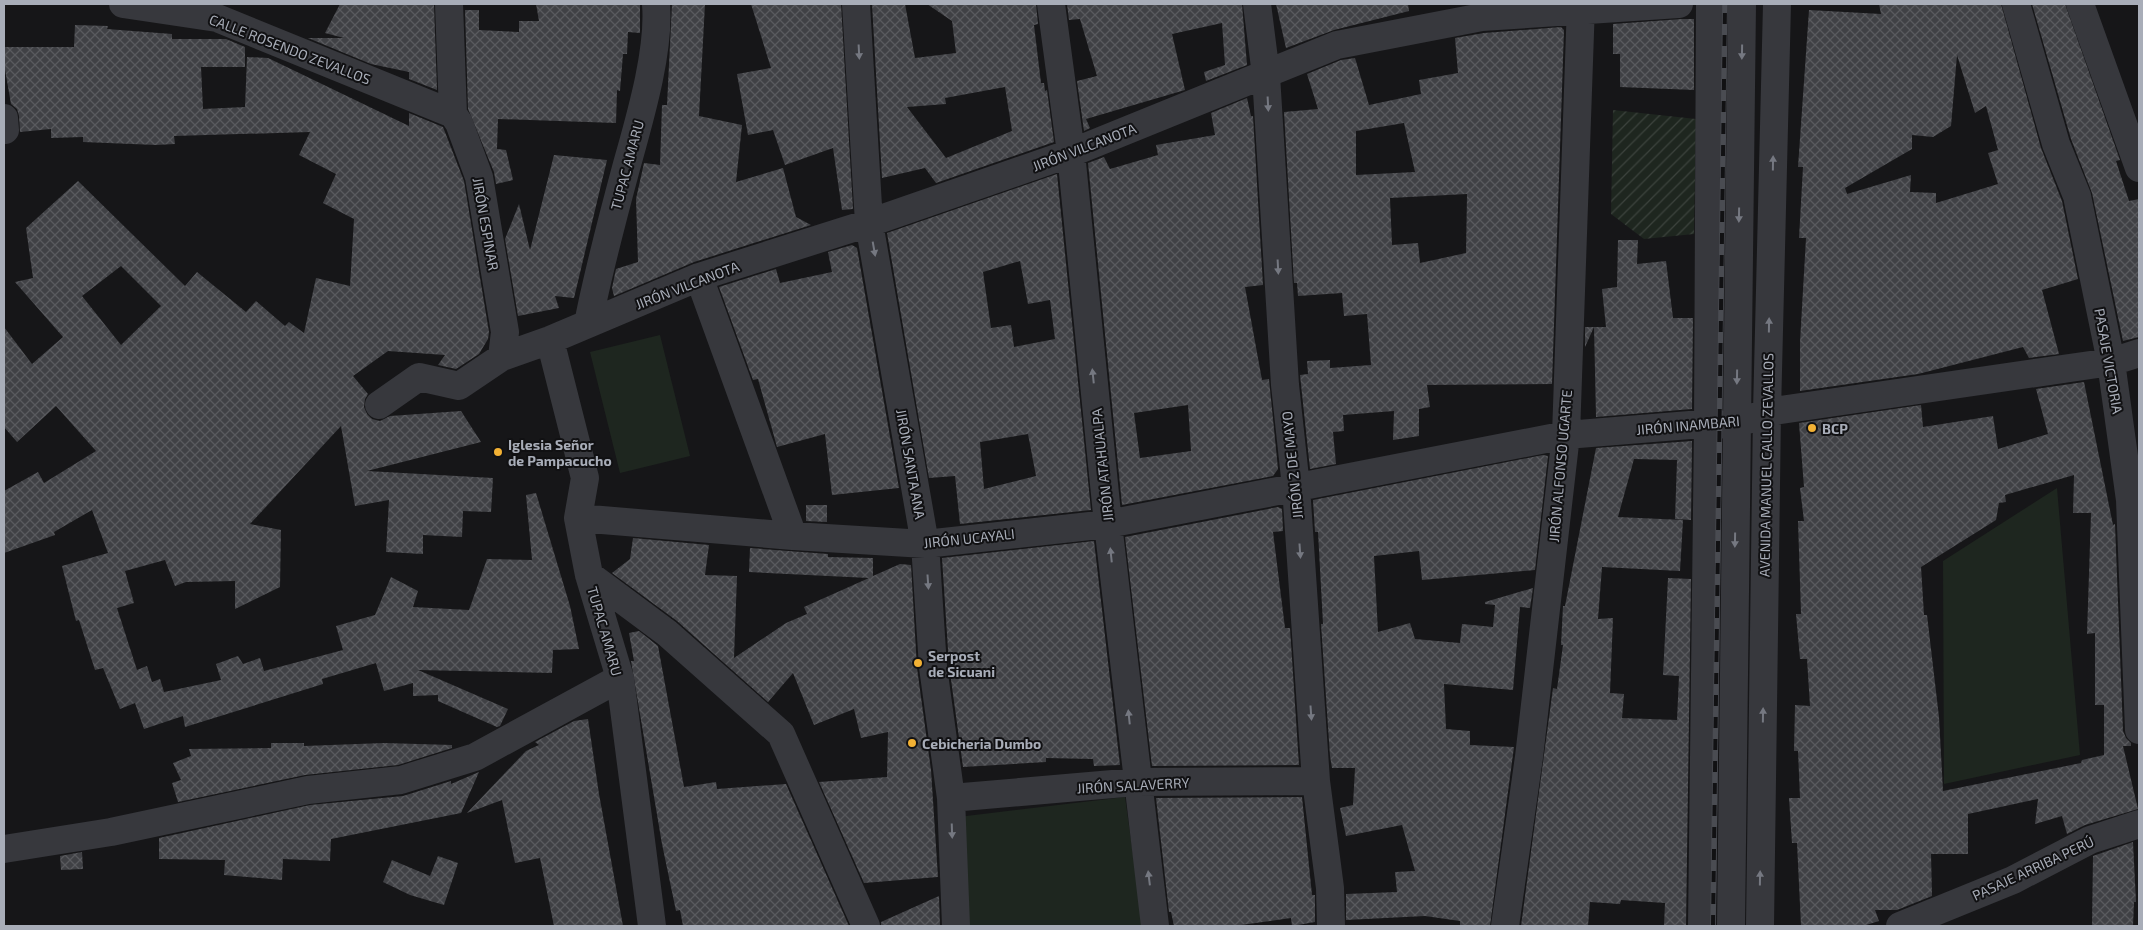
<svg xmlns="http://www.w3.org/2000/svg" width="2143" height="930" font-family="'Exo 2',sans-serif">
	<defs>
		<pattern id="garden-furrows" width="10" height="10" patternUnits="userSpaceOnUse" patternTransform="scale(1.25)"><rect width="10" height="10" fill="#1e261f"/><path d="M-1 1l2-2M0 10L10 0M9 11l2-2" fill="none" stroke="#3c433d"/></pattern>
		<pattern id="building-cross-hatch" width="8" height="8" patternUnits="userSpaceOnUse" patternTransform="scale(1.25)"><rect width="8" height="8" fill="#404145"/><path d="M0 0l8 8M0 8l8-8" fill="none" stroke="#595a5e"/></pattern>
	</defs>
	<rect width="100%" height="100%" fill="#161618"/>
	<path fill="#1e261f" d="M660 335 690 456 620 473 590 352Z
		M2057 488 2080 755 1944 784 1943 561Z
		M1125 797 1143 926H964L958 817Z"/>
	<path fill="url(#garden-furrows)" d="M1613 110 1696 119 1694 234 1644 239 1611 214Z"/>
	<path fill="url(#building-cross-hatch)" fill-rule="evenodd" d="M340 4H434L437 90 409 79V72L371 64 308 38H344L325 33Z
		M536 4H640V33L628 32 627 54H623L620 91 617 90 616 123 498 119 497 149 506 150 513 180 496 184 494 172 468 109 465 10H479V30L519 32V21H539Z
		M672 4H705L699 116 742 125 736 182 783 168 796 217 811 225 694 262 614 296 612 288 616 269 638 262 636 199 644 163 660 165 662 105H667Z
		M751 4H841L853 209 842 210 833 148 785 165 773 130 748 135 737 74 771 68Z
		M872 4H905L915 58 956 53 952 21 927 4H1036L1038 24 1034 25 1041 83H1044L1045 91 1047 90 1054 142 936 183 925 168 882 178ZM1005 87 1012 131 946 158 907 107 946 104 945 98Z
		M1067 4H1242L1247 65 1206 81 1204 72 1225 65 1222 23 1172 34 1185 90 1086 119 1090 128 1084 131 1077 81 1097 76 1080 19 1069 20Z
		M1276 4H1408L1409 11 1334 30 1286 48Z
		M1879 4H2001L2041 148 2062 201 2078 279 2042 290 2059 354 2029 358 2023 347 1918 374 1800 391V342L1806 238H1799L1803 167H1798L1809 10 1881 14ZM1957 55 1975 113 1986 106 1998 150 1988 153 1998 184 1936 203V193L1910 192 1911 175 1847 194 1845 188 1912 149V135L1933 137 1951 126Z
		M2032 4H2065L2120 160 2116 161 2129 201 2139 199V337L2123 341 2092 193 2071 139Z
		M1682 19H1694V90L1620 87V54H1613V24Z
		M75 25 108 26 107 29 172 34V39H226L245 47V67H201L203 109 245 107 247 57 268 58 409 126V113L443 127 464 181 489 332 488 339 479 354 456 369 438 365 445 355 388 351 353 376 368 394 365 399 364 407 367 414 372 419 380 421 390 416 461 411 481 442 367 471 493 478 491 512 463 511 462 537 423 535V554L386 552 389 500 355 506 341 426 250 524 281 530 280 587 235 609V581L186 582 175 586 165 560 125 571 134 603 117 608 137 670 147 666 152 682 160 679 164 692 221 680 216 664 238 656 243 664 260 658 264 671 343 650 336 626 375 615 391 577 418 591 413 607 469 610 487 559 532 560 526 495 536 493 570 606 579 649 553 650 552 673 418 670 508 709 500 726 497 727 438 701V695L413 696V683L384 691 376 663 322 679 323 684 185 727 183 716 144 729 135 703 120 709 103 668 95 670 79 620 76 621 62 566 108 553 92 510 54 532 55 535 4 553V491L38 472 44 483 96 451 56 406 17 442 4 427V327L32 364 63 337 15 282 33 278 26 228 78 181 185 286 197 272 246 312 256 301 285 326 289 322 304 333 316 278 350 286 354 219 323 203 336 174 299 155 310 132 174 136 175 144 156 145 83 142V137L51 138V129L20 132 19 116 17 109 11 104 4 64V47H74ZM121 266 161 306 121 345 82 296Z
		M1561 27 1564 30 1552 384 1427 385 1430 407 1419 409V436L1393 440 1394 411 1343 415 1344 431 1333 432 1336 464 1310 469 1300 375 1308 374 1307 361 1330 360V368L1371 365 1367 314 1344 316 1342 293 1298 296 1297 283H1294L1284 112 1318 109 1307 74 1341 60 1355 58 1369 105 1421 94 1419 80 1458 73 1455 38 1484 33ZM1404 123 1415 172 1356 175V131ZM1467 194 1466 253 1420 263 1418 243 1392 245 1390 198Z
		M1247 98 1251 116H1253L1263 285 1245 287 1262 380 1269 379 1278 469 1273 476 1122 505 1088 163 1104 157 1110 169 1158 155 1156 145 1215 135 1211 113ZM1188 405 1191 451 1140 458 1134 413Z
		M554 155 607 160 574 298 555 296 559 308 518 316 505 239 519 204 530 250Z
		M1057 174 1091 510 960 524 955 476 929 478 887 233ZM1020 261 1028 304 1050 300 1055 339 1014 347 1011 325 991 328 983 272ZM1028 434 1036 476 984 489 980 442Z
		M1618 240H1638L1637 264 1666 261 1673 318H1693L1692 409 1596 417 1594 327H1606L1602 289 1617 287Z
		M852 245 857 248 899 488 832 495 825 434 777 447 758 379 753 380 719 287 776 269 780 283 832 272 828 252Z
		M1585 327H1594L1585 347Z
		M2084 382 2113 525 2115 524 2123 731 2126 738 2131 743V746H2123L2138 809 2085 825 2067 834 2062 816 2035 824 2038 799 1968 814V854H1931L1932 896 1897 910H1875L1879 921 1863 926H1801L1797 843H1792L1789 798H1800L1798 751H1794L1795 705 1810 706 1807 659H1800L1796 614H1801L1798 521H1804L1800 488 1804 487 1799 423 1921 405 1923 427 1993 416 1998 449 2048 434 2036 389ZM2074 475 2073 513H2091L2087 634 2095 633V705H2104V755L2082 760 2081 763 1943 791 1939 717 1927 615H1924L1921 567 1996 520 1999 503 2006 502 2005 495Z
		M1692 441 1691 520 1675 519 1677 460 1634 459 1618 517 1683 520 1680 571 1602 567 1598 619 1613 618 1610 693 1624 694 1622 718 1677 720 1679 676 1663 675 1668 578 1691 579 1686 926H1664L1665 903 1621 900 1620 904 1590 902 1588 926H1521L1553 688 1557 689 1563 645H1561L1563 606H1565L1596 448Z
		M1543 455 1548 456 1535 570 1422 580 1419 551 1374 556 1378 632 1410 623 1415 639 1460 643 1462 624 1493 627 1495 605 1485 604V602L1533 588 1530 608 1520 607 1513 690 1444 684 1446 729 1470 731V745L1514 747 1490 926H1460V921L1425 916 1346 920V894L1397 892 1395 872 1415 871 1402 825 1346 836 1340 808 1353 805 1355 768H1332L1330 756 1321 624H1323L1318 532H1315L1313 500Z
		M806 505H827V522L806 521Z
		M1278 507 1282 509 1283 531 1273 532 1285 628H1290L1299 765 1152 766 1125 537Z
		M633 538 709 545 705 575 737 576 734 658 786 623 807 614 804 607 869 578 749 572 750 548 828 554V557L873 558V576L900 564 911 565 917 668 931 770 938 877 864 883 819 782 887 777 888 732 861 738 854 709 814 725 793 673 768 702 677 621 612 573 630 559Z
		M1094 541 1120 765 1094 766 1093 759 1046 758V762L963 767 949 665 942 558Z
		M639 631 658 646 684 787 716 782 717 789 786 784 849 926H683L680 910 676 911 662 844 631 661H634L629 633Z
		M588 719 599 794 623 926H554L540 858 515 863 502 800 467 813 526 751 539 745 535 742 574 721Z
		M271 743H304V746L384 743 452 745V748L398 765 305 775 178 802 172 783 181 780 173 763 191 756 189 749 271 748Z
		M479 772 461 813 331 839 330 861 283 859 282 880 224 875 225 860 159 859V838L310 805 403 796 451 781V784Z
		M1302 797 1312 895H1315V922L1292 926 1291 918 1234 926H1174L1171 912H1169L1156 798Z
		M2133 842 2136 902H2134L2133 926H2092L2093 856Z
		M82 852 83 869 61 870 60 856Z
		M438 856 458 863 444 905 410 895 383 882 392 860 430 876Z
		M939 896 940 926H881V922Z"/>
	<g fill="none" stroke-linecap="round" stroke-linejoin="round">
		<path stroke="#37383d" stroke-width="28" d="M123 4 217 18 453 114
			M449 4 453 114 459 123 479 177 505 332 502 357
			M856 4 869 223 925 544 933 667 951 798 956 926
			M1051 4 1071 153 1108 524 1155 926
			M1257 4 1266 75 1285 385 1296 487 1316 781 1330 888 1331 926
			M2016 4 2056 144 2077 196 2111 362 2130 500 2139 730
			M2080 4 2139 168
			M4 118 5 130
			M699 277 793 536
			M588 324C598 272 612 220 626 168 639 121 660 52 656 4
			M550 340 585 478 578 518 589 575 620 678 652 926
			M379 405 419 377 459 386 502 357 550 340 699 277 869 223 1071 153 1337 45 1482 17 1679 4
			M578 518 793 536 925 544 1108 524 1566 435 1690 425 1737 424 1767 412 2111 362 2139 353
			M589 575 667 633 781 734 866 926
			M951 798 1136 782 1316 781
			M4 849 111 832 308 790 401 780 475 757 620 678
			M1505 926 1529 757 1566 435 1581 4
			M1702 926 1708 426 1710 4
			M1731 926 1742 4
			M1760 926 1767 412 1777 4
			M1900 926 2013 880 2090 840 2139 824"/>
		<defs>
			<path id="rail" d="M1713 926 1725 4"/>
		</defs>
		<use href="#rail" stroke="#4a4c52" stroke-width="5.5"/>
		<use href="#rail" stroke="#111113" stroke-width="4" stroke-dasharray="11" stroke-linecap="butt"/>
	</g>
	<defs><path id="oneway-solid" d="M-6-.8H1V-3.2L6.5 0L1 3.2V.8H-6Z" transform="scale(1.25)"/></defs>
	<g fill="#757881">
		<use href="#oneway-solid" transform="translate(859 52) rotate(87)"/>
		<use href="#oneway-solid" transform="translate(1742 52) rotate(91)"/>
		<use href="#oneway-solid" transform="translate(1268 104) rotate(87)"/>
		<use href="#oneway-solid" transform="translate(1773 163) rotate(-89)"/>
		<use href="#oneway-solid" transform="translate(1739 215) rotate(91)"/>
		<use href="#oneway-solid" transform="translate(874 249) rotate(80)"/>
		<use href="#oneway-solid" transform="translate(1278 267) rotate(87)"/>
		<use href="#oneway-solid" transform="translate(1769 325) rotate(-89)"/>
		<use href="#oneway-solid" transform="translate(1093 376) rotate(-96)"/>
		<use href="#oneway-solid" transform="translate(1737 377) rotate(91)"/>
		<use href="#oneway-solid" transform="translate(1735 540) rotate(91)"/>
		<use href="#oneway-solid" transform="translate(1300 551) rotate(86)"/>
		<use href="#oneway-solid" transform="translate(1111 555) rotate(-96)"/>
		<use href="#oneway-solid" transform="translate(928 582) rotate(86)"/>
		<use href="#oneway-solid" transform="translate(1311 713) rotate(86)"/>
		<use href="#oneway-solid" transform="translate(1763 715) rotate(-89)"/>
		<use href="#oneway-solid" transform="translate(1129 717) rotate(-96)"/>
		<use href="#oneway-solid" transform="translate(952 831) rotate(88)"/>
		<use href="#oneway-solid" transform="translate(1149 878) rotate(-97)"/>
		<use href="#oneway-solid" transform="translate(1760 878) rotate(-89)"/>
	</g>
	<g fill="#f2b134" stroke="#111113" stroke-width="2">
		<circle cx="1812" cy="428" r="5"/>
		<circle cx="498" cy="452" r="5"/>
		<circle cx="918" cy="663" r="5"/>
		<circle cx="912" cy="743" r="5"/>
	</g>
	<g text-anchor="middle" dominant-baseline="central" stroke-width="4" stroke-linejoin="round" paint-order="stroke">
		<g font-size="14" fill="#a8adb8" stroke="#111113">
			<text transform="translate(290 49) rotate(21)">CALLE ROSENDO ZEVALLOS</text>
			<text transform="translate(1084 147) rotate(-21)">JIRÓN VILCANOTA</text>
			<text transform="translate(627 165) rotate(-75)">TUPAC AMARU</text>
			<text transform="translate(486 224) rotate(80)">JIRÓN ESPINAR</text>
			<text transform="translate(687 285) rotate(-21)">JIRÓN VILCANOTA</text>
			<text transform="translate(2109 361) rotate(80)">PASAJE VICTORIA</text>
			<text transform="translate(1688 425) rotate(-5)">JIRÓN INAMBARI</text>
			<text transform="translate(911 464) rotate(80)">JIRÓN SANTA ANA</text>
			<text transform="translate(1102 465) rotate(-96)">JIRÓN ATAHUALPA</text>
			<text transform="translate(1292 465) rotate(-96)">JIRÓN 2 DE MAYO</text>
			<text transform="translate(1766 465) rotate(-89)">AVENIDA MANUEL CALLO ZEVALLOS</text>
			<text transform="translate(1560 466) rotate(-85)">JIRÓN ALFONSO UGARTE</text>
			<text transform="translate(969 538) rotate(-6)">JIRÓN UCAYALI</text>
			<text transform="translate(605 631) rotate(74)">TUPAC AMARU</text>
			<text transform="translate(1133 785) rotate(-3)">JIRÓN SALAVERRY</text>
			<text transform="translate(2033 868) rotate(-25)">PASAJE ARRIBA PERÚ</text>
		</g>
		<g font-size="14" font-weight="bold" fill="#a8adb8" stroke="#111113" text-anchor="start">
			<text x="1822" y="428">BCP</text>
			<text x="508" y="444">Iglesia Señor<tspan x="508" dy="16">de Pampacucho</tspan></text>
			<text x="928" y="655">Serpost<tspan x="928" dy="16">de Sicuani</tspan></text>
			<text x="922" y="743">Cebicheria Dumbo</text>
		</g>
	</g>
	<rect width="2143" height="930" fill="none" stroke="#a8adb8" stroke-width="10"/>
</svg>
